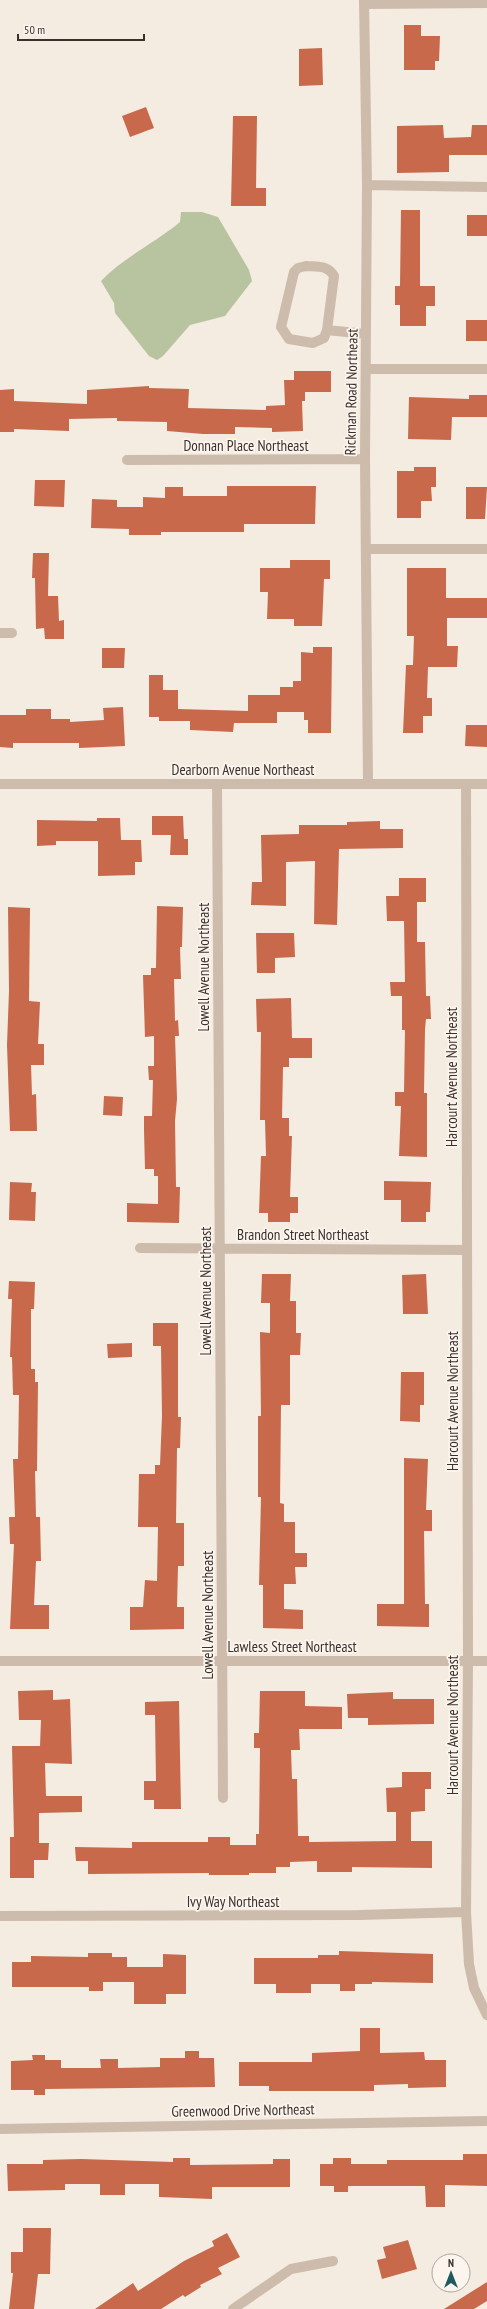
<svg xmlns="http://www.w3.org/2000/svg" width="487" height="2309" font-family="'PT Sans Narrow',sans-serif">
	<rect width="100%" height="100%" fill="#f4ebe1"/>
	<path fill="#b8c4a0" d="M181 212H202L218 217 249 270 252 281 225 316 190 325 163 356 157 360 149 356 115 313 114 303 101 281C124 257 155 243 180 222Z"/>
	<path fill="#c8694b" d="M404 25H421V36H440L439 61H435V70H404Z
		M322 48 323 85 299 86V49Z
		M146 107 154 128 130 137 122 116Z
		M233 116H257L256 188H266V206H231Z
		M443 125 444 138 471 137 472 125H487V155H449V172L397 173V126Z
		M401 210H420V286H435V306H426V326H400V305H395V286H400Z
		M467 215H487V236H467Z
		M466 320H487V341H466Z
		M294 371H331V392H305V401H302L303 431 272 432V428L235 427V434H203L167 431V422L117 421V418L69 419V431L14 429V432H0V390L14 389V401L87 404V390L149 386V388L189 389 188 408 266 410V406L285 405 284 380H294Z
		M469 395H487V417H452L451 440 408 439 409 397 469 399Z
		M414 467H436V487H431L432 501H421V518H397V471H414Z
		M35 480H65L64 507 34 506Z
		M227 486H316L315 524H244V532H161V535H129V529L91 528 92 499 117 500V507H143V497L165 498V487H183V496H227Z
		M466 487H487L485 519H466Z
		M33 553H49L48 596H58L59 621 64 620V639H45L44 628 36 629 35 578H32Z
		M290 560H330V579H324L322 626H294V619H267L268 592H260V568H290Z
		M407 568H446V598H487V618H447V646H458L457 667H428L427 698H432V716H423V733H403L406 665H413L414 636H407Z
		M313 647H332L331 733H308V720H304V712H277V723H234L233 732 190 730V721H159V717H149V675H163V690H178V709L248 711V695H280V687H293V681H301V652L313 653Z
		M102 648H125L124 668H102Z
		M123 707 125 746 79 748V743H13V748L0 747V715H26V709H51V719H70V722L104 720 103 708Z
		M466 725H487V747L465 746Z
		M152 816H183L184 839H188V855H170L171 835H152Z
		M97 818H120L121 840H141L142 862H135V875L98 876V841H56V845L37 846V820L97 821Z
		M380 821V829H403V848L339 849 337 925 314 924 315 861 286 862V906L251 905 252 882H262L261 835 299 834V825H347V822Z
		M399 878H426V902H417V942H425L426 996H430L431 1019H426L425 1029 424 1093H427V1157L399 1156 401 1106H395V1092H404L405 1030H402V996H391L390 982H405L404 921H387L386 896H399Z
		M157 906 183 907 182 947H180L181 979H174L175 1021 178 1020 179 1036H175L177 1099 175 1121 176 1187H180L179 1223 127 1222V1203L158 1204V1176H154V1169H145L144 1130V1116H152L153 1080H149L148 1066H154V1036L145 1037 143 975H151V968H156Z
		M8 907 30 908 29 1001 40 1002 38 1044H44V1065H31L32 1095 36 1094 37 1131H10L7 1045 9 991Z
		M256 933H294L295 957 275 958V973H257Z
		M291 998 292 1038H312V1058H289V1067H283L282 1118H289V1136H292L290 1197H298V1213H290V1222H268V1213H259L261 1156H266L265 1120H260L261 1032H257L256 999Z
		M104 1096 123 1097 122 1116 103 1115Z
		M384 1181 431 1182 430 1212H426V1222H401V1200H384Z
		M10 1182 32 1183 31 1192H36L35 1221 9 1220Z
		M262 1274H291L290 1301H296V1333H301L300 1355H290V1405H281L280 1503 284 1504V1522H295V1553H307V1567H295L296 1584H284V1609L303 1610V1629L263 1628V1585H259L261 1497H258V1416H261L260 1332 270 1333V1303H261Z
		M426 1274 428 1314H403L402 1275Z
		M9 1281 35 1282 34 1309H31V1369H35V1382H38L37 1471H35L36 1517H40L41 1561H36L34 1605H49V1629H10L14 1544H10L9 1517H15L13 1459H18L19 1395H13L12 1357H10L12 1299H8Z
		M153 1323H178V1417H181L180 1448H177L176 1523H184V1566H178L177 1607H184V1629L130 1630V1607H143L145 1580 157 1581 158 1527H138L139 1474H155V1465H160L162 1416 161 1346H153Z
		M132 1343V1357L108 1358 107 1344Z
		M401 1372H424V1405H420V1422L400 1421Z
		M404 1458 428 1459 426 1510H432V1531H424L425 1604H429V1627L377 1626V1604H404Z
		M53 1690V1700L70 1699 72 1764 45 1763 46 1796H82V1812L39 1813V1843H49L48 1860H34V1878H10V1837H14L12 1746H40L41 1720H19L18 1691Z
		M260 1691H305V1706L342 1707V1729H299L300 1750H291L292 1779H297L298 1836H309V1842L396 1841V1812H387L386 1788 402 1787V1772H431V1789H425V1811L411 1812V1841H432V1868L352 1867V1872H317V1861L290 1862V1867H276V1873H249V1875H209V1873L88 1874V1861H76L75 1847 132 1848V1842H208V1837H230V1845H256V1834H259L260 1748H254V1733H259Z
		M393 1692V1699H434V1724L368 1725V1718H348L347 1694Z
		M179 1701 181 1809H154V1800H144V1781H156L155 1715H145V1702Z
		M339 1951 433 1954V1983L372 1982V1984H355V1991H340V1984H311V1993H276V1984H254V1958H318V1955H339Z
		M88 1953H112V1957H127V1967H163V1954L186 1955V1994H166V2004H134V1982H103V1991H89V1987H12V1962H31V1956L88 1957Z
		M360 2028H380V2053L424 2052 425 2060H446V2087L408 2088V2084L374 2085V2091H269V2086H239V2062H312V2053L360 2051Z
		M185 2051H199V2058H214L215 2087 45 2089V2095H34V2090H11V2061L33 2060 32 2055H45V2060H61V2068H101L100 2059H118V2068L160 2067V2058H185Z
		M463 2154H487V2186L445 2185V2207H426L425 2186H348V2192H334V2186H320V2164H333V2158H351V2164H387V2160H463Z
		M173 2158H190V2165L273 2164V2159H290V2187H212V2199L159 2197V2184H125V2195H100V2184H65V2190L8 2191 7 2164H43V2160L81 2159 173 2162Z
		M23 2228H51L50 2274H38L34 2309H9L13 2273H11V2252H23Z
		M227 2233 240 2257 218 2268 222 2274 200 2285 201 2287 185 2297 183 2295 161 2309H95L133 2283 138 2291 184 2261 214 2246 212 2241Z
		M408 2240 417 2269 382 2279 377 2260 386 2258 383 2247Z
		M487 2282V2301L474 2309H444Z"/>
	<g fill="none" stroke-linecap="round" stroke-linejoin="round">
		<path stroke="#cdbbac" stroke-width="10" d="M364 0 367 185 365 459 368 784
			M364 4 487 3
			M367 185 487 187
			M306 266C318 267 328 265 334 276L327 330 324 338 313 343 289 339 281 327 294 272 298 268Z
			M327 330 366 334
			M366 369H487
			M127 460 365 459
			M366 549H487
			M0 633H12
			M0 784H487
			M217 784 223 1798
			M466 784 468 1661 466 1912 469 1964 474 1988 487 2015
			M140 1248 466 1250
			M0 1661H487
			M0 1916 359 1915 466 1912
			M0 2129 487 2121
			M233 2309 291 2269 333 2261"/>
	</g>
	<g text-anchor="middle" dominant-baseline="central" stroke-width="3.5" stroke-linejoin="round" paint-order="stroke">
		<g font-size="15" fill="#3b302b" stroke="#fbf5ee">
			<text transform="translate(351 392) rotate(-89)">Rickman Road Northeast</text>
			<text x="246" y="445">Donnan Place Northeast</text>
			<text x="243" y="769">Dearborn Avenue Northeast</text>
			<text transform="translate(203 967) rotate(-90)">Lowell Avenue Northeast</text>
			<text transform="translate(451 1077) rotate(-90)">Harcourt Avenue Northeast</text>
			<text x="303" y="1234">Brandon Street Northeast</text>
			<text transform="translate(205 1291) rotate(-90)">Lowell Avenue Northeast</text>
			<text transform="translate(452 1401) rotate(-90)">Harcourt Avenue Northeast</text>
			<text transform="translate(207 1615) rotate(-90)">Lowell Avenue Northeast</text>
			<text x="292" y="1646">Lawless Street Northeast</text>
			<text transform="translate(452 1725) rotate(-90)">Harcourt Avenue Northeast</text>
			<text x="233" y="1901">Ivy Way Northeast</text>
			<text transform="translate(243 2110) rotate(-1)">Greenwood Drive Northeast</text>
		</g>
	</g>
	<g transform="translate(451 2273)"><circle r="19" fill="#fbf5ee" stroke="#aea6a0"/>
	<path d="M0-3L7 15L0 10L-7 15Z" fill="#1f5a5e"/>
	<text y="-6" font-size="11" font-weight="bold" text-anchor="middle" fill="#3b302b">N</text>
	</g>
	<path d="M18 34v6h126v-6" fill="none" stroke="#3b302b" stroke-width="2"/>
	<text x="24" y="34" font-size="12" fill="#3b302b" stroke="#fbf5ee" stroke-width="3" paint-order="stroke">50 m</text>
</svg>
